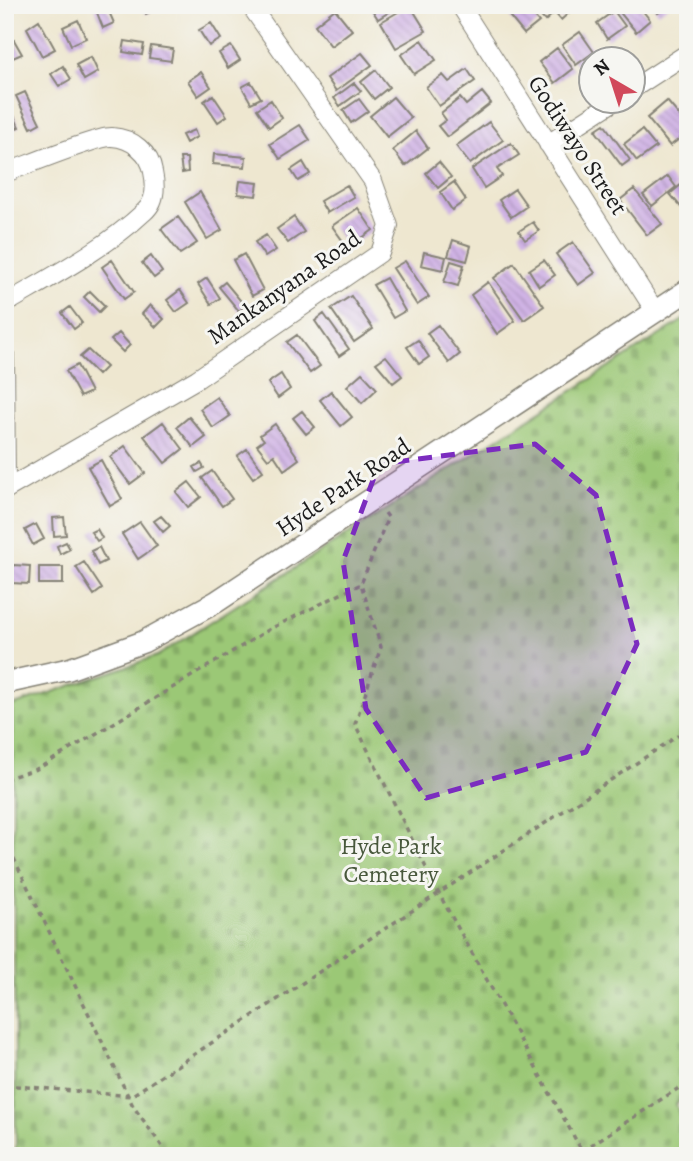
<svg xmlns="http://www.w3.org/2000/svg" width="693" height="1161" font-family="Alegreya,serif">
	<defs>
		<pattern id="cemetery-stones" width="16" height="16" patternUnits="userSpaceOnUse" patternTransform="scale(1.75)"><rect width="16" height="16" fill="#9bc876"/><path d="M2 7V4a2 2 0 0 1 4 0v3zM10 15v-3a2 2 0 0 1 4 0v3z" fill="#85ab66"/></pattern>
		<pattern id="building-back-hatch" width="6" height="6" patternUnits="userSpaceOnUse" patternTransform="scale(1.75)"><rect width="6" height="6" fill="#d0b3e5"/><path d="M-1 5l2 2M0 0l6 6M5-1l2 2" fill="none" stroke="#b299c4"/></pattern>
	</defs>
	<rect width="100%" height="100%" fill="#f6f6f2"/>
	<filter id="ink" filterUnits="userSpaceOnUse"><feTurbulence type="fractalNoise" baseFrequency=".0143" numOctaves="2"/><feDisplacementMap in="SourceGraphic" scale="14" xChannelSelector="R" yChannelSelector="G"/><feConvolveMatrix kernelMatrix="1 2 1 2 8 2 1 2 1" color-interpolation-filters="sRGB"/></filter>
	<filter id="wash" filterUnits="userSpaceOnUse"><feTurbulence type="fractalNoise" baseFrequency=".00686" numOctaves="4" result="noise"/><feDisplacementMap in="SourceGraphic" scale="28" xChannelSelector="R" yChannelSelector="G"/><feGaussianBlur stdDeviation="1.57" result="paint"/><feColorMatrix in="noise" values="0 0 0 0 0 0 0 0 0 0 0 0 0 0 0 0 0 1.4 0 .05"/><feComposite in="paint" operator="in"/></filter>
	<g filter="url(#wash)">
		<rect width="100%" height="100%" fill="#eee7d0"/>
		<path fill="url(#cemetery-stones)" stroke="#5c7249" stroke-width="2" d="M688 317V1096L676 1104 688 1139V1156H16L12 706 157 656Z"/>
		<g id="blocks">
			<path fill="url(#building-back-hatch)" d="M94 5H106L114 23 103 28Z
				M142 5H154L156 9 146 14Z
				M369 5H400L378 19Z
				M410 5 426 31 396 48 381 22Z
				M515 5H525L539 22 524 34 510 17 519 10Z
				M531 5H545L553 14 545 21Z
				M548 5H568L572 10 561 20Z
				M622 5H638L650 20 636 32 617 9Z
				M653 5H670L658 13Z
				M335 9 352 30 331 46 315 25Z
				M614 11 625 26 607 39 597 23Z
				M39 20 55 49 42 56 27 28Z
				M78 20 86 38 71 45 63 27Z
				M211 23 221 39 209 46 199 30Z
				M580 32 594 52 576 65 562 45Z
				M14 40 22 54 8 60 5 44Z
				M422 40 436 60 414 74 401 55Z
				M125 41 144 44 142 55 123 52Z
				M151 46 173 49 171 61 149 58Z
				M231 46 240 60 228 68 219 53Z
				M557 48 573 69 555 83 539 62Z
				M362 53 372 65 336 91 327 78Z
				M91 57 98 72 84 80 76 65Z
				M63 66 71 79 59 86 51 74Z
				M467 69 475 81 439 106 426 87 443 75 449 82Z
				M376 70 389 87 374 99 361 82Z
				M201 72 211 87 198 96 188 81Z
				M251 82 261 98 251 103 242 87Z
				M354 83 361 91 340 106 334 98Z
				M25 92 40 123 31 128 16 96Z
				M482 92 491 103 447 137 438 126 446 120 441 113 460 98 466 105Z
				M213 95 227 116 218 122 204 101Z
				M393 97 411 118 387 137 370 116Z
				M359 99 368 111 351 123 343 110Z
				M7 100 19 127 6 133 5 101Z
				M271 100 282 118 269 127 257 109Z
				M667 101 688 126V132L670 146 647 118Z
				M489 122 503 140 470 164 456 146Z
				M604 124 630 160 622 166 595 130Z
				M300 125 310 140 280 159 270 144Z
				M194 130 197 137 186 143 182 135Z
				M642 130 656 147 637 161 624 144Z
				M416 131 428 148 405 166 393 150Z
				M511 143 519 155 497 169 502 176 484 188 472 169Z
				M214 154 246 157 245 167 213 164Z
				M180 158H187L188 172 182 173Z
				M303 162 310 174 298 181 291 170Z
				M439 162 451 177 438 188 426 173Z
				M668 176 676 187 652 206 643 195Z
				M688 179V208L684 211 670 194Z
				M240 181 258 183 256 196 238 194Z
				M454 182 466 200 452 210 440 192Z
				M347 185 354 197 327 213 320 201Z
				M515 189 527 206 511 217 499 200Z
				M634 189 662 224 647 235 620 200Z
				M200 192 222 230 207 239 185 202Z
				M358 208 373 230 348 248 332 226Z
				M178 217 197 243 180 254 161 229Z
				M294 217 304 232 288 243 277 229Z
				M533 222 539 231 525 240 519 231Z
				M266 235 276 250 265 257 255 242Z
				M453 240 471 246 467 261 448 256Z
				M573 242 595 273 578 285 556 254Z
				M424 252 446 257 443 270 421 265Z
				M244 254 263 290 252 296 233 260Z
				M151 256 162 272 154 278 142 263Z
				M112 260 134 292 124 299 102 267Z
				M544 260 555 275 539 286 529 270Z
				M405 261 429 297 417 305 393 268Z
				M451 261 464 265 458 286 444 282Z
				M514 263 544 306 524 320 494 278Z
				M207 278 220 298 211 304 198 284Z
				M386 278 405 311 393 318 373 285Z
				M225 282 245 306 239 311 219 287Z
				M488 282 515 321 497 334 471 295Z
				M180 290 189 303 176 312 167 300Z
				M90 291 105 306 99 312 84 297Z
				M351 296 373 329 354 342 331 309Z
				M150 305 164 319 156 327 142 314Z
				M70 307 82 323 74 329 62 313Z
				M324 314 349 349 339 356 315 321Z
				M438 325 460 354 449 363 427 333Z
				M119 333 130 345 123 352 111 340Z
				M297 335 320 366 310 373 287 342Z
				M418 340 429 357 419 364 407 347Z
				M88 350 106 367 98 375 80 357Z
				M386 356 402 376 393 383 376 363Z
				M77 365 91 392 80 397 66 371Z
				M362 373 377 389 362 403 347 386Z
				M281 374 290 389 278 398 268 383Z
				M331 391 352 417 341 426 320 400Z
				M217 397 230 416 213 428 200 409Z
				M302 411 315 427 306 434 293 418Z
				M189 417 206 437 193 447 177 427Z
				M163 422 183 449 165 463 144 436Z
				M275 424 299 459 284 470 274 455 268 459 257 445 264 440 260 435Z
				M125 446 145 473 130 484 110 457Z
				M247 449 263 471 253 478 237 456Z
				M101 460 122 499 110 506 88 467Z
				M201 463 204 468 197 472 194 467Z
				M212 471 232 499 222 506 202 478Z
				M189 482 201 497 188 507 176 492Z
				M161 516 170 526 163 532 154 521Z
				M64 517 66 535 54 536 53 518Z
				M140 522 157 546 138 559 122 534Z
				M36 524 44 539 33 545 25 530Z
				M97 529 102 538 97 541 91 532Z
				M66 542 70 549 60 554 57 546Z
				M99 547 106 561 98 565 91 551Z
				M84 562 102 589 94 595 76 567Z
				M13 565 30 566 29 584 12 583Z
				M39 567H63V584H39Z"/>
		</g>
	</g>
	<g filter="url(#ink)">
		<use href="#blocks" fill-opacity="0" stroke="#858276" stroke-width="2"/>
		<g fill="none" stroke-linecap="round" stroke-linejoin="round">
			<defs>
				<path id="minor" d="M460 5 655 311
					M634 88 688 53
					M548 144 613 102
					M5 173C25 166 97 136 112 137 132 138 150 153 153 172 156 186 156 202 144 212 106 248 51 277 5 304
					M5 353 6 490
					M5 490 197 379 380 253 389 226 373 181 250 5"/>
				<path id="tertiary" d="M5 683 69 669 143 642 216 602 688 290"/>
			</defs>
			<use href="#minor" stroke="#858276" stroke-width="20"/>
			<use href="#tertiary" stroke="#858276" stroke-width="24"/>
			<path stroke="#858276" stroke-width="3.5" stroke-dasharray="5 5" stroke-linecap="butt" d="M385 513 388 517 361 584 381 647 355 724 438 892 582 1151
				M5 779 39 768 270 629 361 584
				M5 840 133 1106 169 1156
				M5 1085 131 1096 688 729
				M574 1156 688 1082"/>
			<use href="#minor" stroke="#fff" stroke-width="18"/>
			<use href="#tertiary" stroke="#fff" stroke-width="21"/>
		</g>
	</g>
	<path fill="#7b2cbf" fill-opacity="0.2" stroke="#7b2cbf" stroke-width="5" stroke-dasharray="14 9" stroke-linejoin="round" d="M535 444 596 495 637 644 586 752 426 798 366 709 343 561 379 464Z"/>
	<g text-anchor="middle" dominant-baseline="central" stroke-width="6" stroke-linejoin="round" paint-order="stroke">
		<g font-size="24" fill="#1c1c1c" stroke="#f6f6f2">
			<text transform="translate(578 145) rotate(57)">Godiwayo Street</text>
			<text transform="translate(284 287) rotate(-35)">Mankanyana Road</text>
			<text transform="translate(343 487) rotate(-34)">Hyde Park Road</text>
		</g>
		<g font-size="24" fill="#48583c" stroke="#f6f6f2">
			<text x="391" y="846">Hyde Park<tspan x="391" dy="28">Cemetery</tspan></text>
		</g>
	</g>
	<rect width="693" height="1161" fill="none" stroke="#f6f6f2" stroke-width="28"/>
	<g transform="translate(612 80) rotate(321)"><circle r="33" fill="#f6f6f2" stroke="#9f9f9c" stroke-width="2"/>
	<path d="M0-5L12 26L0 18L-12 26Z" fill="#d1495b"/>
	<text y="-10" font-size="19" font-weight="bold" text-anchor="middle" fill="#1c1c1c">N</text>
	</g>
</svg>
